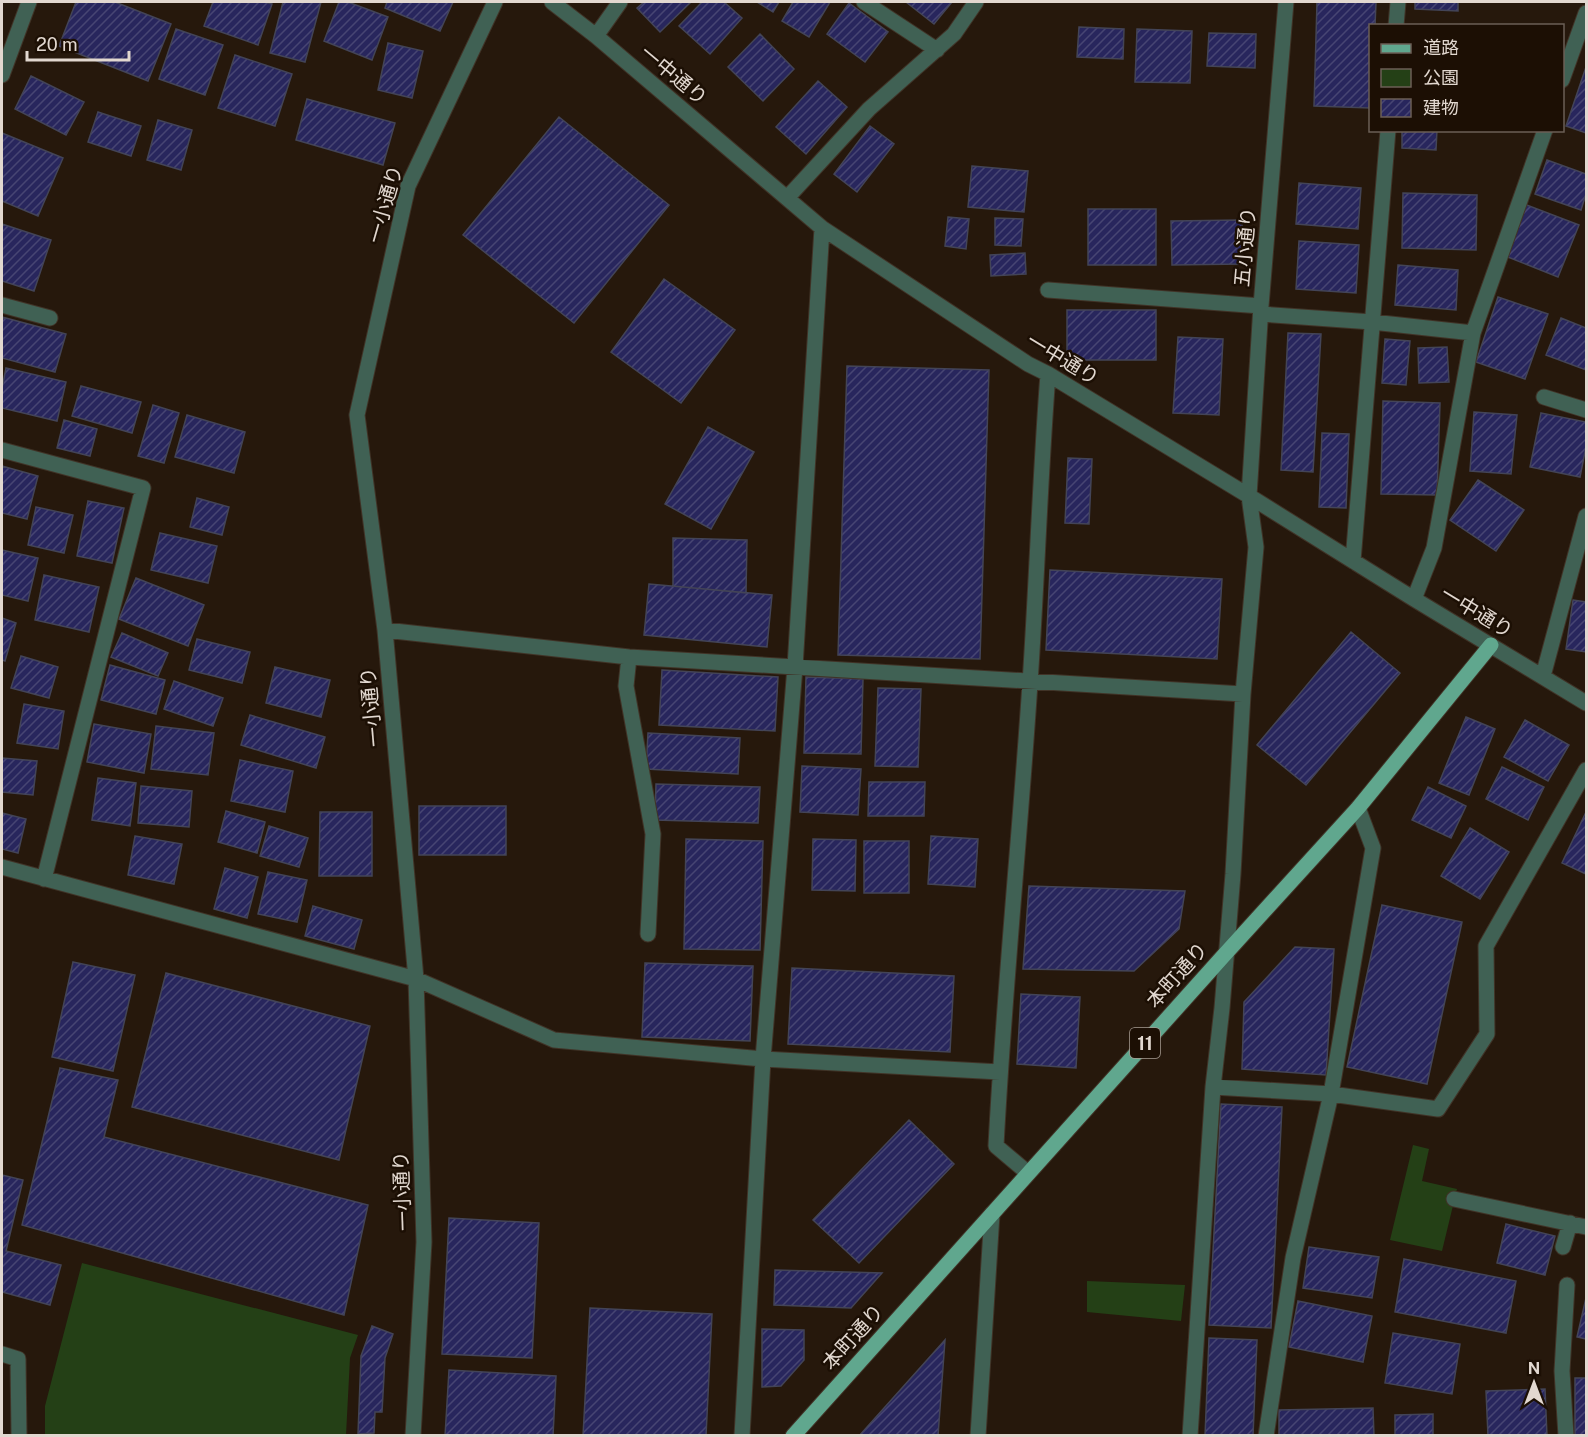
<svg xmlns="http://www.w3.org/2000/svg" width="1588" height="1437" font-family="'Public Sans','Noto Sans JP',sans-serif">
	<defs>
		<pattern id="building-hatch" width="6" height="6" patternUnits="userSpaceOnUse" patternTransform="scale(1.5)"><rect width="6" height="6" fill="#28265d"/><path d="M-1 1l2-2M0 6l6-6M5 7l2-2" fill="none" stroke="#474573"/></pattern>
	</defs>
	<rect width="100%" height="100%" fill="#26180c"/>
	<path fill="#244016" d="M1413 1145 1429 1149 1422 1181 1457 1189 1442 1251 1390 1240Z
		M82 1263 358 1335 350 1358 346 1435H45V1406Z
		M1087 1281 1185 1285 1181 1321 1087 1312Z"/>
	<path fill="url(#building-hatch)" stroke="#434457" stroke-width="1.5" d="M76 2H115L171 24 148 81 59 46Z
		M213 2H265L272 4 258 45 204 26Z
		M283 2H321L305 62 270 53Z
		M339 2H348L388 17 372 60 324 41Z
		M387 2H453L440 31 385 8Z
		M644 2H691L660 32 637 8Z
		M702 2H724L742 18 710 54 679 26Z
		M757 2H779L773 12Z
		M793 2H830L809 37 782 21Z
		M906 2H952L934 24Z
		M1317 2H1376L1375 26H1370V108L1314 106Z
		M1415 2H1458V11L1415 9Z
		M849 3 888 32 865 62 827 34Z
		M1079 27 1124 29 1123 59 1077 57Z
		M176 29 223 45 205 95 159 79Z
		M1137 29 1192 31 1190 83 1135 82Z
		M1209 33 1256 34 1255 68 1207 66Z
		M760 34 794 69 763 101 728 67Z
		M388 43 423 51 412 98 378 90Z
		M235 55 292 74 275 126 218 108Z
		M1586 67V133L1566 126Z
		M31 76 84 102 66 135 15 109Z
		M818 81 847 107 806 154 776 127Z
		M307 99 395 123 383 165 296 140Z
		M98 112 141 126 131 156 88 142Z
		M559 117 669 205 574 323 463 235Z
		M158 120 192 130 181 170 147 160Z
		M870 126 894 144 857 192 834 174Z
		M1402 130H1437L1436 150 1402 148Z
		M2 133 63 158 38 216 2 201Z
		M1547 160 1586 174V194L1581 210 1535 194Z
		M972 166 1028 171 1024 212 968 207Z
		M1299 183 1361 188 1358 229 1296 224Z
		M1403 193 1477 195 1476 250 1402 248Z
		M1524 204 1579 225 1558 277 1503 255Z
		M1088 209H1156V265H1088Z
		M948 217 969 219 966 249 945 246Z
		M995 218 1023 219 1021 246 995 245Z
		M1242 220 1243 264 1172 265 1171 221Z
		M2 224 51 240 34 291 2 281Z
		M1299 241 1359 245 1356 293 1296 289Z
		M1025 253 1026 274 991 276 990 255Z
		M1398 265 1458 270 1456 310 1395 305Z
		M664 279 735 330 681 403 611 352Z
		M1498 297 1548 314 1525 379 1476 362Z
		M1067 310H1156V360H1067Z
		M2 317 66 334 55 372 2 358Z
		M1561 318 1586 328V370L1546 355Z
		M1288 333 1321 334 1313 472 1281 470Z
		M1178 337 1223 339 1219 415 1173 413Z
		M1385 339 1410 341 1406 385 1382 383Z
		M1447 347 1449 382 1419 383 1418 348Z
		M847 366 989 370 980 659 838 655Z
		M6 368 66 382 57 421 2 408V388Z
		M81 386 141 402 132 433 72 416Z
		M1383 401 1440 403 1437 495 1381 494Z
		M153 405 179 413 164 463 138 456Z
		M1474 412 1517 415 1511 474 1470 471Z
		M1541 413 1586 422V447L1580 477 1530 467Z
		M187 415 245 432 234 473 175 457Z
		M64 420 97 429 90 456 57 448Z
		M708 427 754 452 711 529 665 504Z
		M1322 433 1349 434 1346 508 1319 507Z
		M1068 458 1092 459 1089 524 1065 523Z
		M2 466 38 476 27 519 2 513Z
		M1478 480 1524 510 1496 551 1450 520Z
		M197 498 229 507 222 535 190 527Z
		M88 501 124 508 112 563 77 556Z
		M36 507 73 515 64 553 28 545Z
		M160 533 217 546 208 583 151 570Z
		M673 538 747 540 746 593 673 586Z
		M2 550 38 558 28 601 2 595Z
		M1050 570 1222 579 1217 659 1046 650Z
		M44 575 99 587 89 632 35 620Z
		M136 578 204 605 188 646 119 619Z
		M649 584 772 595 767 647 644 635Z
		M1573 600 1586 602V652L1566 649Z
		M2 618 16 623 5 661 2 660Z
		M1351 632 1400 673 1306 785 1257 745Z
		M122 633 168 653 158 676 111 657Z
		M197 639 250 652 242 683 189 670Z
		M21 656 58 667 49 698 11 688Z
		M110 665 165 680 156 714 101 700Z
		M275 667 330 680 321 717 266 703Z
		M662 670 778 677 775 731 659 725Z
		M806 677 863 679 861 754 804 753Z
		M174 681 223 698 213 726 164 709Z
		M878 688 921 689 918 767 875 766Z
		M24 704 64 711 58 749 17 743Z
		M250 715 325 737 316 768 241 745Z
		M1466 717 1495 729 1469 795 1439 783Z
		M1525 720 1569 745 1548 781 1504 757Z
		M94 724 151 734 144 773 87 762Z
		M156 726 214 733 208 775 151 769Z
		M648 733 740 738 738 774 646 769Z
		M2 758 37 761 33 795 2 792Z
		M240 760 293 771 285 812 231 801Z
		M802 766 861 769 858 815 800 812Z
		M1502 767 1544 787 1528 820 1486 799Z
		M98 778 136 783 130 826 92 820Z
		M869 782H925L924 816H868Z
		M656 784 760 787 758 823 655 820Z
		M141 786 192 791 189 827 138 823Z
		M1428 787 1466 806 1451 838 1412 820Z
		M419 806H506V855H419Z
		M226 811 265 822 257 853 218 842Z
		M320 812H372V876H319Z
		M1586 812V874L1562 863Z
		M2 813 26 819 18 853 2 849Z
		M269 826 308 838 299 867 260 856Z
		M1470 828 1509 852 1480 899 1441 876Z
		M135 836 182 844 174 884 128 875Z
		M931 836 978 839 975 887 928 884Z
		M686 839 763 841 760 950 684 949Z
		M813 839 856 840 855 891 812 890Z
		M864 841H909V893H864Z
		M225 868 258 877 247 918 214 909Z
		M268 872 307 880 297 922 258 914Z
		M1029 886 1185 891 1179 929 1134 971 1023 969Z
		M1382 905 1462 922 1427 1084 1347 1067Z
		M313 906 362 920 354 949 305 936Z
		M1295 947 1334 949 1326 1075 1242 1069 1244 1002Z
		M73 962 135 975 113 1071 52 1057Z
		M645 963 753 966 750 1041 642 1037Z
		M792 968 954 976 950 1052 788 1044Z
		M166 973 370 1026 339 1160 132 1107Z
		M1021 994 1080 997 1076 1068 1017 1064Z
		M60 1068 118 1080 104 1137 368 1205 344 1315 22 1225Z
		M1221 1104 1282 1107 1271 1328 1209 1325Z
		M909 1120 954 1164 859 1263 813 1220Z
		M2 1175 23 1180 6 1251 61 1265 50 1305 2 1292Z
		M449 1218 539 1223 532 1358 442 1354Z
		M1506 1224 1555 1236 1545 1275 1497 1263Z
		M1309 1247 1379 1257 1372 1298 1303 1288Z
		M1404 1259 1516 1281 1506 1333 1395 1312Z
		M775 1270 882 1273 851 1308 774 1305Z
		M1586 1298V1339L1577 1337Z
		M1298 1301 1372 1316 1363 1362 1289 1347Z
		M590 1308 712 1314 706 1436H583Z
		M372 1326 393 1334 385 1358 382 1412H375L374 1433 358 1434 361 1356Z
		M762 1329 804 1330V1360L781 1386 762 1387Z
		M1393 1333 1460 1344 1452 1394 1385 1383Z
		M1209 1338 1257 1340 1253 1436H1205Z
		M945 1340 938 1436H859Z
		M449 1370 556 1376 553 1436H445Z
		M1575 1378H1586V1436H1575Z
		M1545 1389 1547 1436H1488L1486 1391Z
		M1373 1408 1374 1436H1279V1410Z
		M1433 1414V1436H1395V1415Z"/>
	<g fill="none" stroke-linecap="round" stroke-linejoin="round">
		<defs>
			<path id="minor" d="M552 2 596 36 822 228 1028 364 1048 374 1249 496 1414 599 1586 703
				M864 2 937 50
				M1396 26 1398 2
				M596 36 620 2
				M2 75 29 2
				M1562 80 1586 13
				M787 198 869 109 954 34 976 2
				M1048 290 1261 306
				M2 305 50 318
				M1261 314 1372 322 1473 333
				M1544 397 1586 410
				M2 450 143 488 44 879
				M1353 561 1388 130
				M1414 599 1434 548 1473 333 1545 130
				M385 630 629 657 1243 694
				M629 657 626 686 653 834 648 934
				M1543 676 1586 516
				M2 867 416 979 554 1040 763 1059 1000 1072
				M1213 1087 1331 1094 1438 1109 1487 1034 1486 946 1586 770
				M1028 1173 996 1146C1004 991 1020 837 1030 683 1037 580 1040 477 1048 374
				M1454 1199 1586 1227
				M1563 1247 1570 1223
				M2 1354 18 1359 19 1436
				M413 1436 424 1242 416 979 385 630 357 415 408 186 495 2
				M742 1436 763 1059 795 667 822 228
				M978 1436 992 1214
				M1190 1436 1213 1087 1222 1008 1233 874 1243 694 1256 547 1249 496 1261 306 1286 2
				M1266 1436 1293 1258 1331 1094 1373 848 1358 808
				M1566 1436 1562 1371 1567 1285"/>
			<path id="major" d="M793 1436 1226 953 1358 808 1491 645"/>
		</defs>
		<use href="#minor" stroke="#403327" stroke-width="17"/>
		<use href="#major" stroke="#403327" stroke-width="17"/>
		<use href="#minor" stroke="#406154" stroke-width="15"/>
		<use href="#major" stroke="#60a78e" stroke-width="15"/>
	</g>
	<g text-anchor="middle" dominant-baseline="central" stroke-width="5" stroke-linejoin="round" paint-order="stroke">
		<rect fill="#1c0f04" stroke="#a79c93" stroke-width="1.5" x="1130" y="1028" width="30" height="30" rx="4.5"/>
		<g font-size="18" font-weight="bold" fill="#e2d8d0">
			<text x="1145" y="1043">11</text>
		</g>
		<g font-size="20" fill="#e2d8d0" stroke="#1c0f04">
			<text transform="translate(674 75) rotate(40)">一中通り</text>
			<text transform="translate(385 204) rotate(-74)">一小通り</text>
			<text transform="translate(1245 247) rotate(-85)">五小通り</text>
			<text transform="translate(1063 359) rotate(31)">一中通り</text>
			<text transform="translate(1477 612) rotate(31)">一中通り</text>
			<text transform="translate(371 707) rotate(-95)">一小通り</text>
			<text transform="translate(1177 975) rotate(-48)">本町通り</text>
			<text transform="translate(402 1191) rotate(-92)">一小通り</text>
			<text transform="translate(853 1337) rotate(-48)">本町通り</text>
		</g>
	</g>
	<rect width="1588" height="1437" fill="none" stroke="#e2d8d0" stroke-width="6"/>
	<rect x="1369" y="24" width="195" height="108" fill="#1c0f04" stroke="#6b5f56" stroke-width="1.5"/>
	<rect x="1381" y="44" width="30" height="9" fill="#60a78e" stroke="#6b5f56" stroke-width="1.5"/>
	<text x="1423" y="54" font-size="18" fill="#e2d8d0">道路</text>
	<rect x="1381" y="69" width="30" height="18" fill="#244016" stroke="#6b5f56" stroke-width="1.5"/>
	<text x="1423" y="84" font-size="18" fill="#e2d8d0">公園</text>
	<rect x="1381" y="99" width="30" height="18" fill="url(#building-hatch)" stroke="#6b5f56" stroke-width="1.5"/>
	<text x="1423" y="114" font-size="18" fill="#e2d8d0">建物</text>
	<g transform="translate(1534 1383)" stroke="#1c0f04" stroke-width="4.5" paint-order="stroke">
	<path d="M0-4.5L10 22L0 15L-10 22Z" fill="#e2d8d0"/>
	<text y="-9" font-size="16" font-weight="bold" text-anchor="middle" fill="#e2d8d0">N</text>
	</g>
	<path d="M27 51v9h102v-9" fill="none" stroke="#e2d8d0" stroke-width="3"/>
	<text x="36" y="51" font-size="18" fill="#e2d8d0" stroke="#1c0f04" stroke-width="4.5" paint-order="stroke">20 m</text>
</svg>
